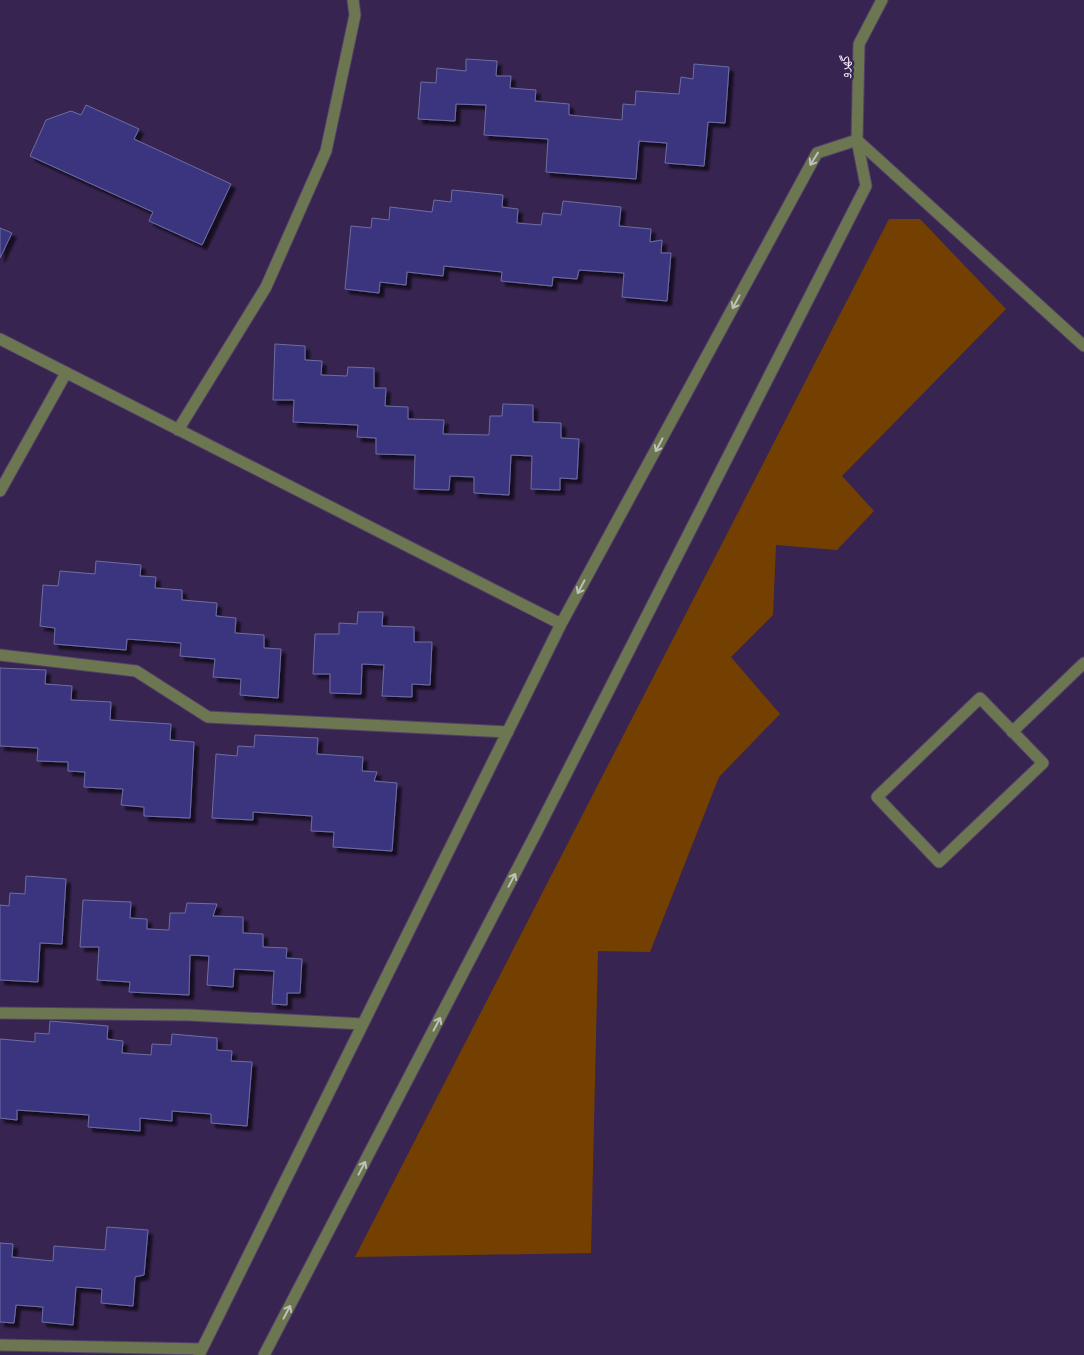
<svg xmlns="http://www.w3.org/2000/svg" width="1084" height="1355" font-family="Montserrat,'Noto Naskh Arabic',sans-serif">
	<defs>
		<filter id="shadow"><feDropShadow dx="4.5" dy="4.5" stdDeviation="1" flood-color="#0009"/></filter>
	</defs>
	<rect width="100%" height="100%" fill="#382451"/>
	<path fill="#734002" d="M889 219H920L1006 309 842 476 874 511 837 550 776 545 773 615 731 657 780 714 719 777 650 952 598 951 591 1253 355 1257Z"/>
	<path fill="#3a3580" stroke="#6c6ea2" filter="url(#shadow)" d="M466 59 497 61 496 76H511L510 88 536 90 535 101 569 104V115L622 120 623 104 635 105 636 91 679 94 681 77 693 79 694 64 729 67 725 123 708 122 704 166 665 163 667 143 639 141 636 179 546 172 548 139 484 135 486 105 456 104 455 121 418 119 421 82 436 83 437 68 466 71Z
		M86 105 139 129 134 139 231 184 202 245 149 221 153 212 30 156 46 120 71 111 81 115Z
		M452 190 503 195 502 207 518 209 517 223 541 225 543 213 561 215 563 201 621 207 619 226 651 229 650 242 662 240 661 253H671L667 301 622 297 624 273 579 270 577 279 553 277 552 286 501 281 502 272 444 266 443 276 407 272 406 285 380 282 379 293 345 289 351 226 371 228 372 218 389 220 390 207 432 212 434 200 451 202Z
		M0 228 12 233 0 258Z
		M275 344 305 346V360L322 361 321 375 347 376 348 367 374 368V388H386L385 406 408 407V419L444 420 443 434 489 435 490 416H502L503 404 533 405V422L561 423V438L579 439 577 479 560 478V490L531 489 532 456 511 455 509 495 474 493V477L450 476 449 490 414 489 415 455 376 454V438L357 437 358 425 293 422 294 400H273Z
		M96 561 141 565 140 576 156 577 155 588 182 590V600L217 603 216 616 236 618 235 633 264 635V648L281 649 278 698 240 695 241 679 213 677 215 659 180 656 181 643 127 639 126 650 54 644 55 628 40 626 43 585 58 586 60 571 95 574Z
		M358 612H383L382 626 414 627V642H432L430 685 412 684V697L382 696 384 665 362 664 361 694 330 693V674H313L315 634H339V623L357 624Z
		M0 668 46 670 45 684 72 686 71 700 111 702 110 720 171 724 170 740 194 742 190 818 144 816V807L121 805 123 789 84 787 85 772 68 771V762L37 761 38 748 0 746Z
		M255 735 318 738 317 754 363 757 362 771 377 772 374 781 397 783 392 851 333 847 334 832 311 831 312 816 253 812V820L212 818 216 754 237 756 238 746 254 747Z
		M26 876 66 879 62 944 40 943 38 982 0 980V905L9 906 10 893 25 894Z
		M83 900 131 902 130 918 147 919V929L169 930 170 913H185L187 903 217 904 213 916 243 917V933L263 934V947L287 948 286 958 302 959 300 993H287V1005L272 1004 274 971 234 969 233 987 207 985 209 956 190 955 189 995 129 992 130 982 97 980 99 947H80Z
		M50 1021 108 1026 107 1039 123 1041 122 1053 151 1055 152 1044 171 1045 172 1034 217 1038V1050L232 1051 231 1061 252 1062 247 1126 211 1123V1114L172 1111V1121L140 1118V1131L88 1127 89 1115 17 1110V1120L0 1118V1039L35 1042V1033L49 1034Z
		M107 1227 148 1230 144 1275 135 1277 133 1306 101 1303 102 1289 76 1287 73 1325 42 1322 43 1307 16 1305 14 1323 0 1322V1243L13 1244 12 1257 53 1261 54 1246 105 1250Z"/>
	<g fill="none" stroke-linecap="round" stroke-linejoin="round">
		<defs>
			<path id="lane" d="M857 140 1084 346
				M0 339 561 624
				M178 430 266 287 326 151 355 15 353 0
				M0 491 66 373
				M0 655 136 671 208 717 508 732
				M980 698 1043 763 939 862 877 797Z
				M1012 732 1084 663
				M0 1013 189 1015 363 1024
				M0 1345 202 1349
				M199 1355 561 624 817 153 857 140
				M264 1355 536 833 866 186 857 140 859 44 882 0"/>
		</defs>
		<use href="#lane" stroke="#534169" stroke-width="13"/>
		<use href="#lane" stroke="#6c7752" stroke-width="11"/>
	</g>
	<defs><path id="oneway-shaft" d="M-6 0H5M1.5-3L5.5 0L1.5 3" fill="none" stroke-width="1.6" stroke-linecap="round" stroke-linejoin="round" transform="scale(1.25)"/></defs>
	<g stroke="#bfc1b9">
		<use href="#oneway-shaft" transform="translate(814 159) rotate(122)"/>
		<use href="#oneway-shaft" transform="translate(736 302) rotate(118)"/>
		<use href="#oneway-shaft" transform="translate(659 445) rotate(118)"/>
		<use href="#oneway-shaft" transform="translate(581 587) rotate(118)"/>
		<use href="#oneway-shaft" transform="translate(512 880) rotate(-62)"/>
		<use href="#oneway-shaft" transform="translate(437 1024) rotate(-62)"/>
		<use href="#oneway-shaft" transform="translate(362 1168) rotate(-62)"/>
		<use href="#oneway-shaft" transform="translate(287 1312) rotate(-62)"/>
	</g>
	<g text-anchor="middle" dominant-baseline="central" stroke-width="5" stroke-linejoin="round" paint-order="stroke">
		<g font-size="14" fill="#f6f2fe" stroke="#382451">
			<text transform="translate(844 67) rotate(-88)">گهرو</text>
		</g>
	</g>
</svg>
